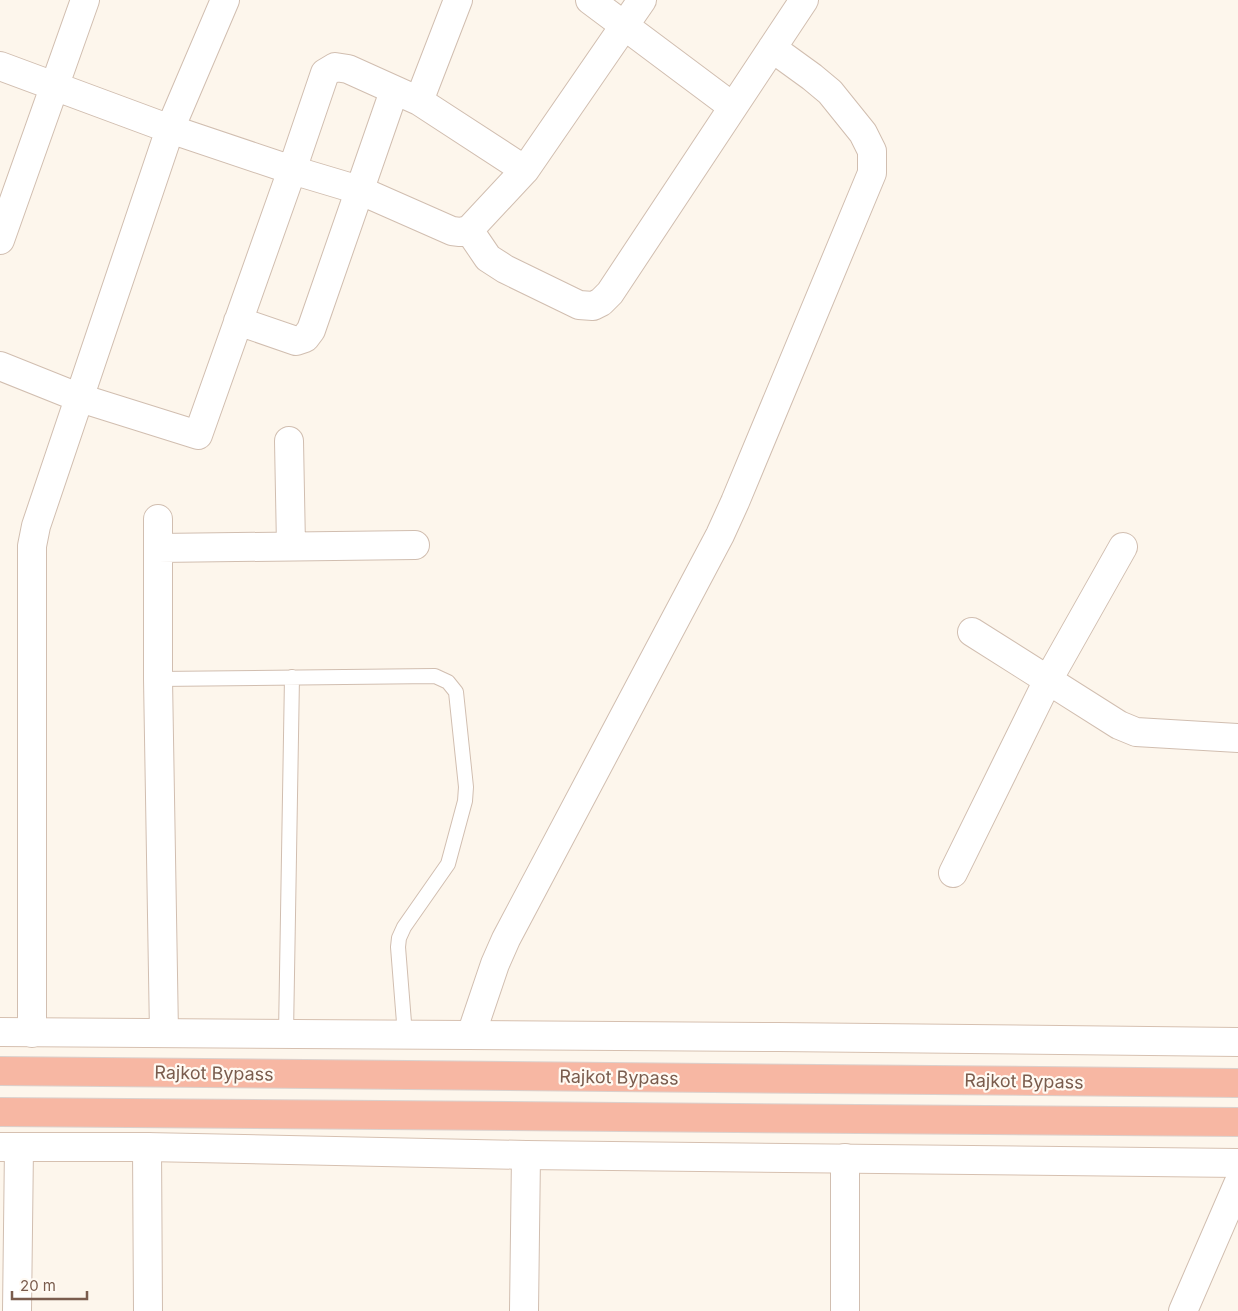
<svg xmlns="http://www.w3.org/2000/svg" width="1238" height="1311" font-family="Inter,sans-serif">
	<rect width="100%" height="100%" fill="#fdf6ec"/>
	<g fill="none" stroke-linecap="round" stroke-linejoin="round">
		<defs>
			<path id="lane" d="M158 679 435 676 448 682 456 692 466 787 465 801 448 864 404 927 399 938 398 947 405 1035
				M286 1034 292 677"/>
			<path id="street" d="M458 0 419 101 348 69 335 67 325 73 292 170 359 190 452 231 460 232 469 230 525 170 642 0
				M590 0 733 107
				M0 66 170 129 292 170 198 435 80 398 0 366
				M419 101 525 170
				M469 230 488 258 505 269 579 305 593 306 601 302 610 293 804 0
				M0 240 85 0
				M238 321 296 341 305 338 311 330 394 91
				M289 441 291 546
				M158 519V679L164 1033
				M158 548 415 545
				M972 632 1119 725 1136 732 1238 738
				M953 873 1048 680 1123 547
				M32 1033V546L36 526 170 129 225 0
				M471 1035 495 964 506 939 720 535 735 502 872 173V151L863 133 830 92 812 77 772 48
				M147 1147 148 1311
				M845 1158V1311
				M17 1311 19 1147
				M524 1311 526 1155
				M1183 1311 1238 1184"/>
			<path id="secondary" d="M0 1032 778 1037 1238 1042
				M0 1147H147L526 1155 1238 1163"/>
			<path id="highway" d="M0 1071 1238 1083
				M0 1112 1238 1122"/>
		</defs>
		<use href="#lane" stroke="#d1beb0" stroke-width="16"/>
		<use href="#street" stroke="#d1beb0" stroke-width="30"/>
		<use href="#secondary" stroke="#d6c0b0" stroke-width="30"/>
		<use href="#highway" stroke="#dad1cd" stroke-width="30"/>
		<use href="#lane" stroke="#fff" stroke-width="14"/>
		<use href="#street" stroke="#fff" stroke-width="28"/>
		<use href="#secondary" stroke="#fff" stroke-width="28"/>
		<use href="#highway" stroke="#f7b7a3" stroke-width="28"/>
	</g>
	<g text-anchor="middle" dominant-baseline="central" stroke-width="4.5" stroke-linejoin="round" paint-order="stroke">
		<g font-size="18" fill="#7a5c4d" stroke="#fffaf3">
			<text transform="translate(214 1073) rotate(1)">Rajkot Bypass</text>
			<text transform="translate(619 1077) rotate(1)">Rajkot Bypass</text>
			<text transform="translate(1024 1081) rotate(1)">Rajkot Bypass</text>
		</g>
	</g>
	<path d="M12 1291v8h75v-8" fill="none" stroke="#7a5c4d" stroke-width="2.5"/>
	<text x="20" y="1291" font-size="15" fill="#7a5c4d" stroke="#fffaf3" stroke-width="4" paint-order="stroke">20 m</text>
</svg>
